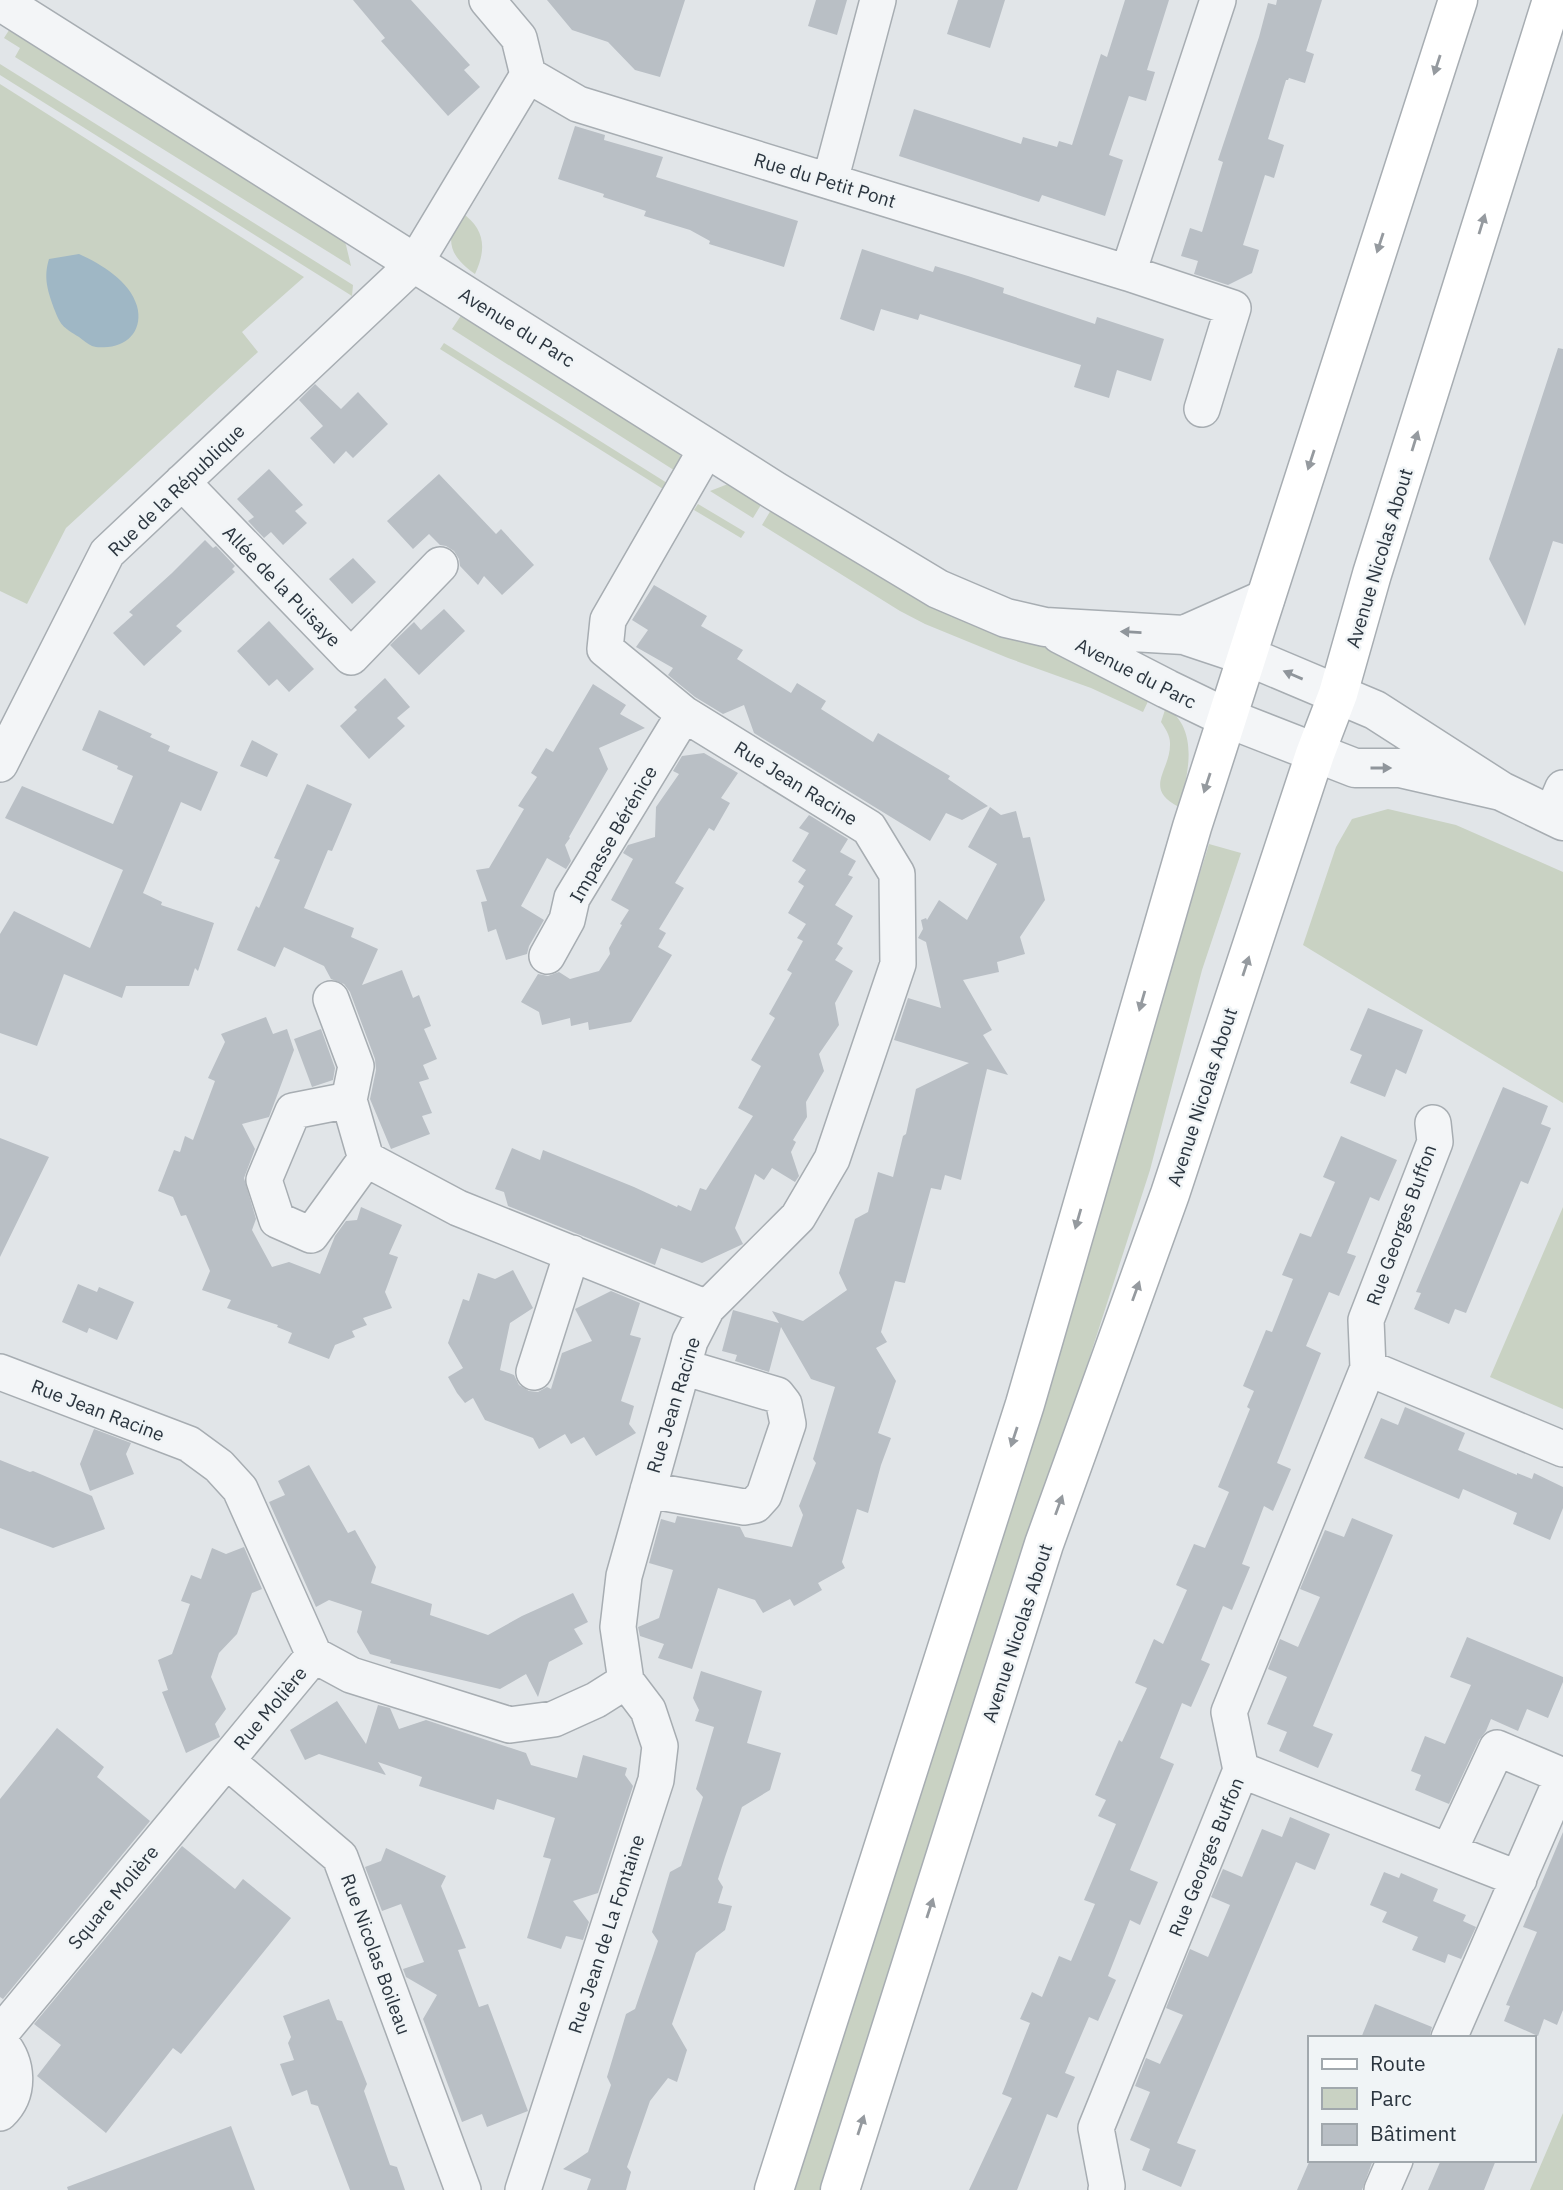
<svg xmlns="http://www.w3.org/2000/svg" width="1563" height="2190" font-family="'IBM Plex Sans',sans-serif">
	<rect width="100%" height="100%" fill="#e1e5e8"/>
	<path fill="#c9d2c3" d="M11 27 340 234 346 245 351 266 15 57 20 48 4 38Z
		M0 64 353 285 352 296 0 75Z
		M0 84 304 277 242 332 258 352 66 528 27 604 0 591Z
		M461 212C485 229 487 248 475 274 449 256 444 239 461 212Z
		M464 311 678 450 681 458 680 474 452 329Z
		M444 343 675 488 671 494 440 349Z
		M728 484 738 486 764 500 753 518 710 491Z
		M698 504 745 532 741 538 694 510Z
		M774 505 1046 644 1151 695 1143 712 1091 688 1008 658 925 624 900 611 762 525Z
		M1166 707C1200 730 1188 775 1179 807 1142 788 1171 771 1170 743 1170 735 1165 728 1161 722Z
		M1388 809 1456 825 1563 872V1103L1303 945 1336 847 1352 819Z
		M1209 844 1241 853 1202 970 1150 1170 821 2190H793Z
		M1563 1207V1409L1490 1377Z
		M1563 2113V2190H1530Z"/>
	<path fill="#9fb7c5" d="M79 254C101 264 130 281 137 306 143 328 130 345 108 347 103 347 97 348 92 346 88 344 83 340 79 337 65 328 61 327 55 311 48 292 43 278 49 259Z"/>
	<path fill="#b9bfc5" d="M353 0H411L470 65 464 70 480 87 448 116 381 41 385 38Z
		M547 0H685L660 77 635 70 608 42 572 30Z
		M816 0H847L837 35 808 26Z
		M958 0H1005L990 48 947 34Z
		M1125 0H1169L1147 70 1155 72 1146 101 1129 96 1109 155 1123 160 1105 216 1042 195 1039 202 899 156 914 109 1021 144 1023 137 1057 147 1059 141 1072 145 1101 54 1107 57Z
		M1277 0H1322L1306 51 1314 54 1305 83 1289 78 1288 80H1286L1268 139 1284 145 1274 178 1265 175 1243 245 1259 250 1252 273 1228 285 1194 274 1198 261 1181 256 1190 228 1202 232 1223 162 1218 160 1259 37 1268 3 1276 5Z
		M575 126 605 135 604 140 663 157 656 177 798 221 784 267 709 244 710 241 690 230 644 216 646 211 603 197 604 194 558 179Z
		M862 249 933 272 935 266 968 276 1004 288 1003 293 1095 324 1097 317 1164 339 1151 381 1117 370 1109 398 1074 387 1081 365 920 314 918 320 881 309 874 331 840 319Z
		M1558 348 1563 349V544L1553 541 1525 626 1489 559Z
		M315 384 341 409 358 392 388 424 353 458 346 451 334 464 310 438 323 426 299 400Z
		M269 469 303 505 295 511 307 523 283 545 271 532 264 538 248 521 254 517 237 499Z
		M439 474 496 534 501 529 534 565 502 595 484 576 478 585 460 566 459 559 454 551 446 546 440 545 429 534 413 549 387 521Z
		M205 540 213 548 216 546 235 566 232 569 235 572 176 626 182 631 144 666 113 633 133 615 129 612 172 573Z
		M353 558 376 582 352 604 329 579Z
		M654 585 707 616 701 626 743 650 737 659 791 693 797 683 826 701 821 709 873 742 878 733 950 776 948 779 988 806 962 820 946 813 930 841 754 733 744 705 723 714 695 697 668 675 673 668 636 647 648 630 632 620Z
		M444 609 465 631 419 675 390 645 414 622 421 630Z
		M269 621 314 669 289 692 277 679 269 686 237 651Z
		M385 678 410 707 397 718 405 726 369 759 340 726 357 710 354 707Z
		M593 684 626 705 620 714 645 728 599 748 608 769 569 837 570 838 565 845 571 861 566 869 547 858 521 906 544 920 529 946 527 954 506 960 496 929 488 932 481 902 487 901 476 870 489 868 524 809 518 806 537 777 531 773 546 748 553 752Z
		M99 710 152 734 150 737 170 746 168 751 218 772 201 811 181 802 143 893 162 902 161 905 214 923 198 971 195 968 189 986H126L122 998 64 974 37 1046 0 1033V934L14 911 90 948 123 870 5 818 22 786 113 824 133 776 117 769 118 766 82 750Z
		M252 740 278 754 267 777 240 766Z
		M704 753 738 773 721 798 730 803 714 831 709 828 675 883 684 888 659 929 666 933 658 947 672 955 631 1022 589 1030 588 1022 571 1026 570 1018 542 1025 539 1012 521 1002 538 974 548 976 559 972 570 979 599 971 610 954 609 948 622 925 620 924 629 910 611 900 633 859 623 853 628 845 655 837 656 807 679 774 673 771 682 756Z
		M307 784 352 804 332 851 328 850 304 908 354 928 351 937 378 949 362 985 402 970 413 998 419 995 431 1026 424 1029 437 1059 423 1065 429 1079 419 1082 432 1113 422 1116 430 1134 391 1149 370 1099 376 1070 375 1059 350 992 344 984 331 979 324 966 284 947 275 967 237 950 256 906 259 908 280 860 274 858Z
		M990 807 1001 815 1016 811 1023 838 1030 837 1045 900 1020 937 1025 954 997 962 999 972 963 980 992 1030 983 1035 1008 1075 987 1069 961 1180 945 1175 941 1190 931 1188 905 1283 895 1281 881 1332 887 1342 876 1348 896 1381 878 1433 891 1438 881 1465 868 1513 857 1509 842 1562 845 1568 818 1583 822 1590 794 1606 790 1599 763 1613 755 1600 718 1588 692 1669 658 1658 664 1644 640 1636 638 1627 659 1618 673 1570 649 1563 661 1519 675 1523 677 1516 740 1527 745 1537 792 1547 803 1515 799 1506 816 1463 813 1459 835 1387 811 1379 781 1327 769 1372 735 1361 737 1355 722 1351 733 1310 779 1323 772 1311 803 1321 847 1290 839 1273 855 1219 868 1212 878 1172 893 1177 903 1136 906 1134 916 1089 969 1063 894 1040 908 998 941 1008 926 942 918 938 923 929 921 920 926 918 927 920 939 900 967 920 997 864 968 847Z
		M809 815 848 839 840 852 856 861 848 875 853 877 835 905 853 916 837 944 843 948 835 960 853 971 835 1003 839 1025 819 1054 824 1071 806 1102 807 1117 793 1140 796 1142 791 1152 799 1176 795 1182 772 1168 764 1180 755 1174 735 1228 743 1244 702 1263 661 1248 655 1265 508 1206 504 1192 495 1189 512 1148 540 1160 543 1150 634 1187 677 1207 678 1205 691 1211 700 1188 706 1190 753 1116 738 1108 761 1066 751 1060 775 1018 769 1014 792 973 787 970 803 941 797 938 806 924 788 913 804 886 798 882 806 870 792 861 809 833 799 828Z
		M1368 1008 1423 1030 1406 1074 1396 1069 1385 1097 1350 1083 1362 1055 1350 1050Z
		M266 1017 273 1034 287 1029 294 1050 269 1117 242 1124 255 1149 244 1178 256 1219 252 1230 272 1267 289 1262 320 1274 335 1236 346 1221 357 1220 361 1207 402 1225 389 1254 398 1257 385 1292 392 1308 363 1318 367 1325 352 1331 355 1337 335 1345 329 1359 288 1343 292 1333 277 1327 278 1325 227 1308 231 1300 202 1290 210 1271 186 1215 181 1216 173 1197 158 1191 174 1150 180 1152 185 1136 193 1140 215 1081 208 1078 225 1042 221 1034Z
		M321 1029 335 1068 333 1080 312 1087 294 1039Z
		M1503 1087 1548 1106 1541 1124 1551 1128 1528 1184 1521 1181 1466 1313 1455 1309 1449 1324 1414 1309 1421 1293 1416 1292Z
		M1341 1136 1397 1160 1379 1201 1370 1197 1347 1253 1356 1256 1339 1296 1329 1292 1306 1346 1321 1353 1277 1463 1291 1469 1273 1511 1264 1506 1242 1564 1250 1567 1232 1610 1223 1606 1201 1660 1210 1664 1191 1707 1182 1703 1160 1758 1174 1764 1130 1870 1158 1882 1140 1925 1130 1920 1108 1976 1116 1980 1098 2021 1089 2017 1065 2073 1075 2077 1057 2118 1047 2114 1017 2190H969L1012 2098 1002 2094 1030 2023 1020 2019 1032 1992 1042 1997 1059 1956 1071 1961 1095 1904 1084 1900 1116 1824 1098 1816 1106 1800 1095 1795 1119 1740 1122 1742 1147 1688 1135 1683 1154 1639 1163 1644 1187 1590 1176 1585 1194 1544 1205 1548 1229 1492 1218 1487 1250 1409 1247 1407 1254 1391 1243 1386 1266 1330 1272 1332 1293 1279 1282 1275 1300 1233 1311 1237 1335 1182 1323 1177Z
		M0 1138 49 1157 0 1257Z
		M513 1270 533 1308 510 1323 500 1370 514 1375 519 1385 529 1391 538 1392 547 1387 551 1389 562 1353 592 1341 575 1309 611 1291 640 1303 630 1335 641 1338 621 1401 634 1406 629 1424 636 1433 596 1456 584 1437 571 1444 565 1434 539 1449 533 1438 485 1420 473 1398 465 1403 457 1393 448 1377 463 1368 448 1343 463 1299 469 1301 478 1273 495 1279Z
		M78 1284 97 1292 99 1287 134 1302 117 1340 89 1328 87 1333 62 1322Z
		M1405 1407 1465 1433 1458 1450 1517 1475V1473L1532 1479 1534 1473 1563 1487V1508L1550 1540 1513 1524 1517 1513 1463 1489 1459 1499 1364 1458 1381 1418 1398 1425Z
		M94 1429 131 1443 126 1454 134 1474 90 1491 80 1464Z
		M0 1460 30 1472 33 1471 92 1496 105 1529 53 1548 0 1528Z
		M309 1465 348 1533 355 1530 376 1567 371 1583 432 1604 430 1615 488 1635 522 1616 573 1593 588 1622 574 1629 583 1644 549 1662 538 1697 526 1674 500 1689 390 1663 391 1660 370 1654 357 1632 362 1611 329 1600 316 1607 269 1502 285 1495 278 1481Z
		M1352 1518 1393 1535 1313 1726 1333 1734 1318 1768 1279 1751 1287 1732 1267 1724 1287 1677 1268 1669 1280 1639 1298 1647 1320 1597 1300 1589 1325 1530 1344 1537Z
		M244 1547 262 1589 252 1593 237 1634 219 1653 211 1677 226 1709 215 1724 220 1737 186 1753 162 1692 168 1690 158 1660 172 1654 190 1604 181 1601 191 1575 201 1579 212 1548 226 1554Z
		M1467 1637 1563 1677V1682L1548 1718 1527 1709 1518 1731 1491 1719 1486 1731 1479 1740 1449 1804 1415 1790 1421 1775 1411 1771 1425 1736 1445 1744 1471 1685 1450 1677Z
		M701 1671 762 1691 747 1743 781 1753 770 1790 742 1807 725 1857 718 1879 723 1887 718 1903 732 1906 725 1930 696 1953 672 2024 687 2050 677 2082 668 2078 650 2101 627 2167 631 2172 626 2190H587L591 2179 563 2169 588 2152 611 2085 607 2077 626 2014 635 2009 658 1941 652 1932 670 1872 681 1866 703 1797 696 1789 714 1727 695 1721 699 1710 693 1698Z
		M337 1701 366 1744 378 1705 390 1708 399 1729 426 1720 526 1753 531 1765 577 1778 583 1755 627 1768 625 1775 633 1786 598 1893 573 1901 589 1922 583 1940 566 1936 561 1949 527 1938 551 1859 543 1857 555 1818 497 1799 494 1810 419 1786 422 1777 378 1762 386 1775 319 1754 305 1760 290 1730Z
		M57 1728 104 1767 97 1777 150 1821 3 1999 0 1997V1799Z
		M1290 1817 1330 1834 1315 1870 1296 1862 1177 2143 1196 2150 1181 2187 1142 2170 1150 2149 1130 2140 1150 2092 1135 2086 1146 2058 1160 2064 1183 2015 1166 2008 1190 1949 1208 1957 1230 1905 1211 1897 1223 1869 1242 1877 1262 1829 1282 1837Z
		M1563 1832V2010L1557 2025 1544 2019 1538 2036 1504 2021 1510 2006 1506 2005 1537 1932 1523 1927Z
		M182 1846 235 1889 243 1879 291 1918 181 2054 173 2048 106 2133 37 2076 61 2045 34 2024Z
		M386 1848 446 1876 441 1886 466 1948 458 1950 479 2007 488 2004 528 2111 487 2127 482 2114 462 2122 423 2019 437 1995 406 1977 403 1969 424 1962 401 1904 382 1911 365 1867 381 1861Z
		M1384 1872 1399 1878 1401 1873 1438 1889 1433 1901 1466 1915 1463 1921 1476 1927 1461 1959 1448 1954 1445 1963 1412 1950 1418 1937 1382 1922 1387 1912 1370 1905Z
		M329 1999 337 2020 342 2021 367 2084 364 2091 390 2165 397 2167 405 2190H350L318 2106 311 2104 307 2090 292 2096 280 2064 294 2060 288 2043 291 2037 283 2016Z
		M1375 2004 1432 2027 1429 2038H1361Z
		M231 2126 255 2190H68L67 2187Z
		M1310 2160H1373L1362 2190H1297Z
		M1441 2160H1496L1484 2190H1428Z"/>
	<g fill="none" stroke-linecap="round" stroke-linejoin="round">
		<defs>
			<path id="minor" d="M528 75 578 104 1128 273 1218 0
				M830 181 878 0
				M1128 273 1233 308 1202 409
				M182 482 351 657 440 565
				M0 764 107 553 415 263 528 75 519 38 487 0
				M1551 816 1563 788
				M547 956 567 920 572 898 684 714
				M331 999 356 1066 349 1100
				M366 1159 311 1235 277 1220 264 1180 293 1111 349 1100 366 1159 458 1208 707 1308
				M1368 1368 1366 1320 1435 1142 1433 1123
				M0 1372 189 1444 219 1466 240 1489 314 1655 351 1675 510 1725 554 1719 596 1700 626 1681 618 1627 624 1576 690 1341 707 1308 798 1217 832 1159 898 964 897 874 869 828 684 714 605 649 608 620 707 448
				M534 1372 572 1253
				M648 1490 744 1507 755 1505 764 1495 788 1424 784 1404 777 1395 683 1367
				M227 1761 340 1857 463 2190
				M1241 1770 1519 1879
				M0 2034 314 1655
				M1449 2038 1563 1776 1497 1748 1449 1851
				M0 2042C18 2062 21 2093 0 2113
				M523 2190 656 1780 660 1746 648 1710 626 1681
				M1106 2190 1107 2186 1096 2128 1241 1770 1229 1712 1368 1368 1563 1449
				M1382 2190 1395 2160"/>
			<path id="tertiary" d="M0 1 775 491 938 589 1006 618 1045 627 1184 635 1265 599
				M1060 634 1167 689 1227 718 1355 768H1400L1501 791
				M1184 635 1247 656 1375 710 1501 791 1563 821"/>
			<path id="secondary" d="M774 2190 1025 1404 1192 827 1458 0
				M840 2190 1044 1544 1170 1194 1315 754 1338 694 1372 574 1552 0"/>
		</defs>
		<use href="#minor" stroke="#a7adb2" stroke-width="38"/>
		<use href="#tertiary" stroke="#a7adb2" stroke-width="41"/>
		<use href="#secondary" stroke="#a7adb2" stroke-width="41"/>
		<use href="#minor" stroke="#f3f5f7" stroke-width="35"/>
		<use href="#tertiary" stroke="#f3f5f7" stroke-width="38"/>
		<use href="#secondary" stroke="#fff" stroke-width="38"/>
	</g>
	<defs><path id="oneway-solid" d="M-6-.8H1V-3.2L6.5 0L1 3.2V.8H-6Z" transform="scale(1.75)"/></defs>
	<g fill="#959a9f">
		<use href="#oneway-solid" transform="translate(1437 65) rotate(108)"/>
		<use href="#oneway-solid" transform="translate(1482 224) rotate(-73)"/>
		<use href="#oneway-solid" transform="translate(1380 243) rotate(108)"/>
		<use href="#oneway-solid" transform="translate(1415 441) rotate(-73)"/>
		<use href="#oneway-solid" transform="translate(1311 460) rotate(108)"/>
		<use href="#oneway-solid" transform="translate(1207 783) rotate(108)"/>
		<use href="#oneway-solid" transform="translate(1246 966) rotate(-72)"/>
		<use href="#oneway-solid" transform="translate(1142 1001) rotate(106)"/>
		<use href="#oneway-solid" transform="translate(1078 1219) rotate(106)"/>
		<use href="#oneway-solid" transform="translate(1136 1291) rotate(-70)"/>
		<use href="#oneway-solid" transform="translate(1014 1437) rotate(108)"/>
		<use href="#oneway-solid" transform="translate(1059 1505) rotate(-70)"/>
		<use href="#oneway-solid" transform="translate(930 1908) rotate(-72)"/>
		<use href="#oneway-solid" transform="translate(861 2125) rotate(-72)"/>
	</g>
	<g fill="#8f959b">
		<use href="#oneway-solid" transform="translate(1131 632) rotate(-177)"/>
		<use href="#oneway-solid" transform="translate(1293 675) rotate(-157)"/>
		<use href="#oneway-solid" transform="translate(1381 768)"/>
	</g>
	<g text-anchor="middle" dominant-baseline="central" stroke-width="5" stroke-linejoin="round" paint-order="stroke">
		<g font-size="19" fill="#2b353f" stroke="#f0f4f6">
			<text transform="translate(825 180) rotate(17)">Rue du Petit Pont</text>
			<text transform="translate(517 327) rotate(32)">Avenue du Parc</text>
			<text transform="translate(176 490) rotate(-44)">Rue de la République</text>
			<text transform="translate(1379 558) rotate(-73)">Avenue Nicolas About</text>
			<text transform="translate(282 586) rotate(46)">Allée de la Puisaye</text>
			<text transform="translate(1136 673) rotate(27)">Avenue du Parc</text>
			<text transform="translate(796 783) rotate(32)">Rue Jean Racine</text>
			<text transform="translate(613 834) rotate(-60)">Impasse Bérénice</text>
			<text transform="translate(1202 1097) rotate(-72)">Avenue Nicolas About</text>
			<text transform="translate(1401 1225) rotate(-70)">Rue Georges Buffon</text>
			<text transform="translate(673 1405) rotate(-73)">Rue Jean Racine</text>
			<text transform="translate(98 1410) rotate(21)">Rue Jean Racine</text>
			<text transform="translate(1017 1633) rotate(-72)">Avenue Nicolas About</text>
			<text transform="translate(270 1708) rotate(-50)">Rue Molière</text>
			<text transform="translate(1206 1857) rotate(-68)">Rue Georges Buffon</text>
			<text transform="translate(113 1897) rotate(-50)">Square Molière</text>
			<text transform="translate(606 1934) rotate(-72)">Rue Jean de La Fontaine</text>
			<text transform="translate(376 1954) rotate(70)">Rue Nicolas Boileau</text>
		</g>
	</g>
	<rect x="1308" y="2036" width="228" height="126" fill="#f0f4f6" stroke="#a1a8ad" stroke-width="2"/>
	<rect x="1322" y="2059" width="35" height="10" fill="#ffffff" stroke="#a1a8ad" stroke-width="2"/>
	<text x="1370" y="2071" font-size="21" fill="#2b353f">Route</text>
	<rect x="1322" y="2088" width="35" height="21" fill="#c9d2c3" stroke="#a1a8ad" stroke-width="2"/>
	<text x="1370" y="2106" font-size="21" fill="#2b353f">Parc</text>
	<rect x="1322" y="2124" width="35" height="21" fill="#b9bfc5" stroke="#a1a8ad" stroke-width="2"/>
	<text x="1370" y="2141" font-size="21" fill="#2b353f">Bâtiment</text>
</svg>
